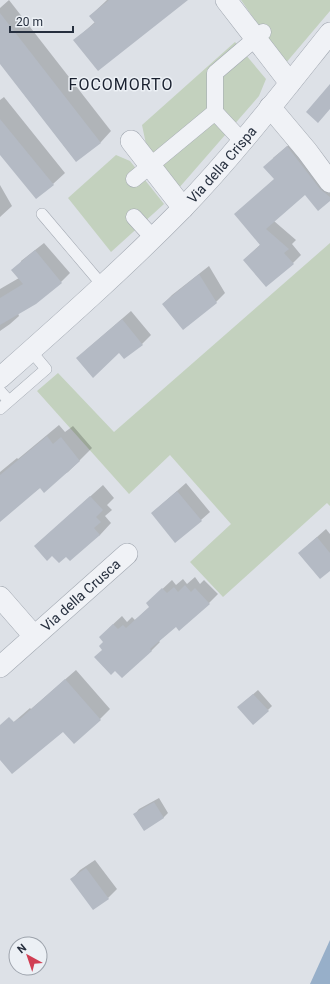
<svg xmlns="http://www.w3.org/2000/svg" width="330" height="984" font-family="Roboto,sans-serif">
	<rect width="100%" height="100%" fill="#dde1e7"/>
	<path fill="#c3d1be" d="M241 0H330V11L285 64Z
		M235 42 266 79 259 96 178 189 147 149 142 125Z
		M116 155 130 161 164 204 111 252 68 198Z
		M330 243V506L327 503 223 597 190 562 231 524 170 455 129 494 37 391 58 373 114 432Z"/>
	<path fill="#97afc9" d="M330 940V984H310Z"/>
	<path fill="#0003" d="M9 0 111 131 101 142 76 161 0 63V8Z
		M107 0H186L75 40 95 22 90 16Z
		M4 97 65 173 53 184 0 153V100Z
		M296 139 330 182V200L305 194 274 221 296 240 292 244 301 255 293 263 244 260 261 244 235 214 275 179 273 158Z
		M0 185 12 206 0 217Z
		M44 243 70 273 61 282 18 313 19 316 10 324 0 331V289L19 278 21 261Z
		M209 266 225 293 216 302 163 304 172 295Z
		M131 311 151 335 142 344 120 352 86 350Z
		M59 425 65 432 73 426 92 448 68 472 41 487 0 518V472L17 458 18 459Z
		M186 483 210 512 201 520 152 513Z
		M103 485 114 498 107 505 112 510 105 516 111 523 100 535 66 556 52 555 35 546Z
		M326 529 330 534V570L308 545Z
		M195 577 200 584 204 580 218 594 209 603 176 626 159 641 160 642 151 651 103 649 109 628 122 616 127 622 132 617 135 620 150 607 156 595 172 580 176 585 183 579 187 584Z
		M76 670 110 709 100 719 63 730 0 758V734L30 708 31 709Z
		M258 690 272 706 268 710 243 703Z
		M159 798 168 813 163 818 135 814 139 809Z
		M95 860 117 889 108 898 72 879 80 870Z"/>
	<path fill="#b4bac4" d="M109 0H188L98 71 73 40 95 23 89 16Z
		M0 13 101 143 76 162 0 64Z
		M330 84V109L318 123 306 112Z
		M0 119 54 185 36 199 0 155Z
		M287 146 320 189 330 197V201L318 211 305 195 266 229 289 249 284 253 294 264 266 287 243 260 260 245 234 214 274 179 263 167Z
		M35 250 62 283 36 304 0 325V298L23 284 11 270Z
		M199 274 217 303 183 330 162 304Z
		M122 319 143 345 124 359 119 353 93 378 76 358Z
		M47 436 53 444 61 437 80 461 44 493 40 488 0 522V475Z
		M177 491 202 521 175 543 151 513Z
		M90 496 103 510 96 517 101 522 94 528 100 535 70 561 66 557 59 563 52 556 47 561 34 546Z
		M317 537 330 553V571L320 579 298 553Z
		M185 585 191 592 195 588 210 604 179 631 176 627 150 649 152 651 122 678 115 671 111 675 94 657 102 650 99 646 103 642 99 637 113 624 118 629 123 625 126 628 149 607 146 603 162 588 167 593 174 587 178 592Z
		M65 679 101 720 74 744 63 732 12 774 0 760V725L9 717 14 722 19 718 20 719Z
		M253 694 269 711 253 725 237 707Z
		M154 802 164 818 144 831 133 814Z
		M86 868 109 899 93 910 70 879Z"/>
	<g fill="none" stroke-linecap="round" stroke-linejoin="round">
		<defs>
			<path id="service" d="M42 214 103 286
				M0 391 9 401
				M0 409 46 369 31 351"/>
			<path id="pedestrian" d="M215 112V73L263 32
				M134 179 215 112 242 141
				M134 217 153 238"/>
			<g id="minor">
				<path d="M226 0 290 83"/>
				<path d="M270 107 307 151 330 182"/>
				<path d="M131 141 183 208"/>
				<path id="s1" d="M0 378C62 323 124 268 182 209 235 154 282 93 330 33"/>
				<path d="M0 597 34 636"/>
				<path id="s2" d="M0 667 127 554"/>
			</g>
		</defs>
		<use href="#service" stroke="#a2a8b1" stroke-width="12"/>
		<use href="#pedestrian" stroke="#a2a8b1" stroke-width="17"/>
		<use href="#minor" stroke="#a2a8b1" stroke-width="22"/>
		<use href="#service" stroke="#f0f2f6" stroke-width="11"/>
		<use href="#pedestrian" stroke="#f0f2f6" stroke-width="16"/>
		<use href="#minor" stroke="#f0f2f6" stroke-width="21"/>
	</g>
	<g text-anchor="middle" dominant-baseline="central" stroke-width="3" stroke-linejoin="round" paint-order="stroke">
		<g font-size="14" fill="#262f3e" stroke="#ecf0f5">
			<text stroke="none"><textPath href="#s1" startOffset="308">Via della Crispa</textPath></text>
			<text stroke="none"><textPath href="#s2" startOffset="108">Via della Crusca</textPath></text>
		</g>
		<g font-size="16" letter-spacing="1" fill="#19202f" stroke="#ecf0f5">
			<text x="121" y="84">FOCOMORTO</text>
		</g>
	</g>
	<g transform="translate(28 956) rotate(320)"><circle r="19" fill="#ecf0f5" stroke="#9da3ac"/>
	<path d="M0-3L7 15L0 10L-7 15Z" fill="#d03e53"/>
	<text y="-6" font-size="11" font-weight="bold" text-anchor="middle" fill="#262f3e">N</text>
	</g>
	<path d="M10 26v6h63v-6" fill="none" stroke="#262f3e" stroke-width="2"/>
	<text x="16" y="26" font-size="12" fill="#262f3e" stroke="#ecf0f5" stroke-width="3" paint-order="stroke">20 m</text>
</svg>
